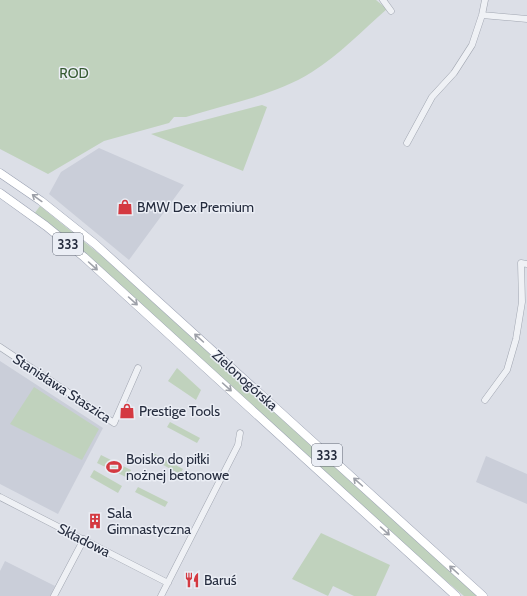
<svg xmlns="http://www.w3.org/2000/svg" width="527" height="596" font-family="Cabin,sans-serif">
	<rect width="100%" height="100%" fill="#dcdfe7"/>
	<path fill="#caced9" d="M99 148 184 185 129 260 49 194 61 172Z
		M0 361 103 428 58 514 0 484Z
		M486 456 527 474V504L476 482Z
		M5 561 55 586 50 596H0V571Z"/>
	<path fill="#c0d2bd" d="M0 0H376L387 9C363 30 339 55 312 72 276 95 227 104 186 117H174L169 123 104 141 48 174 0 149Z
		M262 105 267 107 243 171 151 134Z
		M40 206 103 257 477 596H464L413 553 34 214Z
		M177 368 201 390 196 400 168 381Z
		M34 387 99 429 82 460 10 424Z
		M170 422 200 438 197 443 167 427Z
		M153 453 183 469 180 474 150 458Z
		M101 455 131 470 128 478 97 463Z
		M94 470 122 486 118 493 90 477Z
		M138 487 168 502 165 507 135 492Z
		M321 533 390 565 376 596H354L333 586 328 596 292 579Z"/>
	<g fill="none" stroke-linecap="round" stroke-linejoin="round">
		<defs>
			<path id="minor" d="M383 0 391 11
				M482 15 527 19
				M407 143 432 97 454 73 472 45 482 15 485 0
				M0 347 114 423 138 368
				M485 400 507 370 516 339 522 302 521 263 527 264
				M0 497 168 583
				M54 596 84 539
				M161 596 238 445 240 433"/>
			<path id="major" d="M0 173 41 201 95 244 483 596
				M0 193 46 226 84 257 456 596"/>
		</defs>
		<use href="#minor" stroke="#a1a6b1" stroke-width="7"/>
		<use href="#major" stroke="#9ba2b3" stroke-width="9"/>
		<use href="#minor" stroke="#eff1f5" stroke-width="6"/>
		<use href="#major" stroke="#fff" stroke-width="8"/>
	</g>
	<defs><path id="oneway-shaft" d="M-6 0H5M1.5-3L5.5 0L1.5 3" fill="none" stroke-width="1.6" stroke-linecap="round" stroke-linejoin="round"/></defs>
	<g stroke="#9da0a8">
		<use href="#oneway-shaft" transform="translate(37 198) rotate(-144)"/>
		<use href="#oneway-shaft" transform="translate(93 266) rotate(42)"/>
		<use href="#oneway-shaft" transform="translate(133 301) rotate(42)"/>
		<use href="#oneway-shaft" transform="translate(199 338) rotate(-138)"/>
		<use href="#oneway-shaft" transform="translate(227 387) rotate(42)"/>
		<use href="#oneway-shaft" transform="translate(358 482) rotate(-138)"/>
		<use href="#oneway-shaft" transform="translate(385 531) rotate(42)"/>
		<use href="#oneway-shaft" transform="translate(454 570) rotate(-138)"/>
	</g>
	<defs>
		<symbol id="shop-bare" viewBox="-9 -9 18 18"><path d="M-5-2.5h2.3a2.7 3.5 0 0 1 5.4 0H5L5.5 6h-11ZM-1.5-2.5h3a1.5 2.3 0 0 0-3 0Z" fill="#d43941" stroke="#ebeef5" stroke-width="2.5" paint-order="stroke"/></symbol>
		<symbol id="stadium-bare" viewBox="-9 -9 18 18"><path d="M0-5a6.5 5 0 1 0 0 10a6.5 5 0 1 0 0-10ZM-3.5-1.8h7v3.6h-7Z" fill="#d43941" stroke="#ebeef5" stroke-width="2.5" paint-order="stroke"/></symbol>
		<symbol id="building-bare" viewBox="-9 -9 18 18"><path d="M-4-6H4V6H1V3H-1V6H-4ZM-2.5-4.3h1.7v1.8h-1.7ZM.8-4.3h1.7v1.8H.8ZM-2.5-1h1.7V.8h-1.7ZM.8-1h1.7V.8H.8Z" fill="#d43941" stroke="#ebeef5" stroke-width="2.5" paint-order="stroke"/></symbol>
		<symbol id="restaurant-bare" viewBox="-9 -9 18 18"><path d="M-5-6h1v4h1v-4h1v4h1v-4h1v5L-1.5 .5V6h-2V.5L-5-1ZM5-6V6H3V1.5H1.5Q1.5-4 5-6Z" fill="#d43941" stroke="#ebeef5" stroke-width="2.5" paint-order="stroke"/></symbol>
	</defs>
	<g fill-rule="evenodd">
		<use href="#shop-bare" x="114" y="196" width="22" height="22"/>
		<use href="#shop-bare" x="116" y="400" width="22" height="22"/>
		<use href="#stadium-bare" x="103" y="456" width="22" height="22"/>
		<use href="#building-bare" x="84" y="510" width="22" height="22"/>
		<use href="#restaurant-bare" x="181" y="569" width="22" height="22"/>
	</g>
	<g text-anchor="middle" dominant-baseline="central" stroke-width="3" stroke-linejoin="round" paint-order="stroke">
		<g fill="#ebeef5" stroke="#606675" stroke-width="1">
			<rect x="53" y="233" width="30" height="22" rx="3"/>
			<rect x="312" y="444" width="30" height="22" rx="3"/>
		</g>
		<g font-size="13" font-weight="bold" fill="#252c3e">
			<text x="68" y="244">333</text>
			<text x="327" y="455">333</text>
		</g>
		<g font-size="14" fill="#365b32" stroke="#ebeef5">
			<text x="74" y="73">ROD</text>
		</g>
		<g font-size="14" fill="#252c3e" stroke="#ebeef5" text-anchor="start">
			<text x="137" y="207">BMW Dex Premium</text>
			<text x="139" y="411">Prestige Tools</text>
			<text x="126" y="459">Boisko do piłki<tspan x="126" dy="16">nożnej betonowe</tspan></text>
			<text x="107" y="513">Sala<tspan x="107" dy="16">Gimnastyczna</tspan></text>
			<text x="204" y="580">Baruś</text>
		</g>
		<g font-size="14" fill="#252c3e" stroke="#ebeef5">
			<text transform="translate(245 380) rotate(42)">Zielonogórska</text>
			<text transform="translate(62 388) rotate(33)">Stanisława Staszica</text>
			<text transform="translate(84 540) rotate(27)">Składowa</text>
		</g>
	</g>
</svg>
